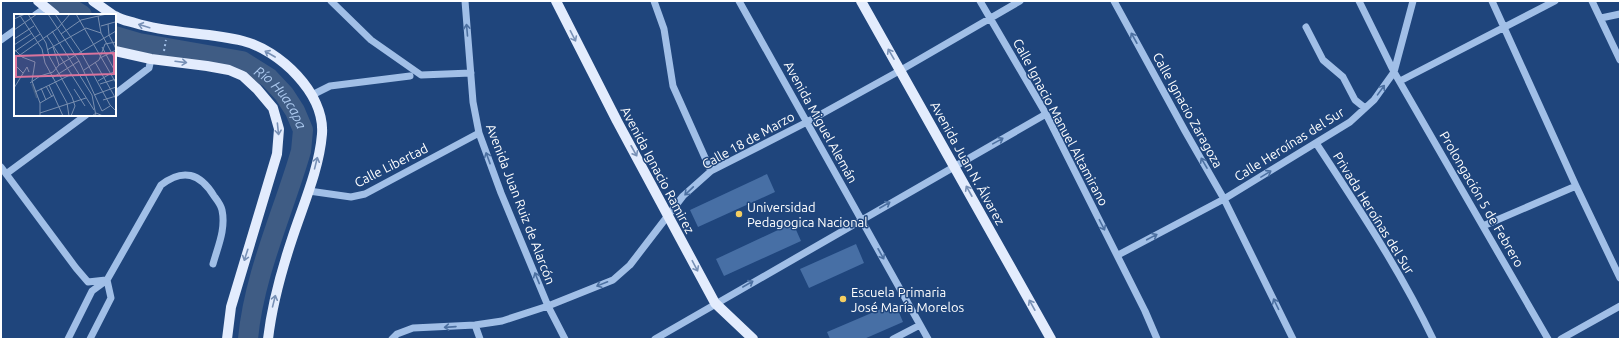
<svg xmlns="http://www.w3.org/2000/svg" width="1621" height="340" font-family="Ubuntu,sans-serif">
	<rect width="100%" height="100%" fill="#1f457c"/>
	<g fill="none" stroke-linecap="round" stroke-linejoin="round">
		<g stroke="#3f5c84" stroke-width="20">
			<path d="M59 1 82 15"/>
			<path id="s1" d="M115 36 139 43 242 61 269 78 284 94 295 111 303 130 301 151C283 213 254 274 248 339"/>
		</g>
	</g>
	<path fill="#476fa5" d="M767 174 775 192 698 227 690 210Z
		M793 223 801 241 724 276 716 259Z
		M856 244 864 263 809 288 800 269Z
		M895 303 903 322 864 339H830L827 332Z"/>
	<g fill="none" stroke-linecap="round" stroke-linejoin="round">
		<path stroke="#a1bfe7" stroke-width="2" stroke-dasharray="2 3" stroke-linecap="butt" d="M164 51 166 40"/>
		<path stroke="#a1bfe7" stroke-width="7" d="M331 1 371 40 421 75 471 73
			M465 1 473 102 479 133 501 193 548 306 565 339
			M654 1 664 29 673 86 711 171
			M739 1 928 339
			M980 1 1046 114 1145 311 1157 339
			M1114 1 1185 131 1224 199 1293 339
			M1359 1 1394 72 1548 339
			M1492 1 1576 186 1620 278
			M1592 1 1620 60
			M35 15 45 8
			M1601 18 1620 14
			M1306 27 1323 60 1343 77 1355 100 1365 108
			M1 40 15 30
			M1400 81 1555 1
			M115 94 149 68 151 59
			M312 95 330 86 410 76
			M1316 143C1358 207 1400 270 1433 339
			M1 167 76 268 88 282 106 280
			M6 174 86 115
			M309 191 351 197 365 194 479 133
			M1483 226 1576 186
			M1118 255 1224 199 1350 122 1374 100 1394 72 1413 1
			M475 325 480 339
			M68 339 92 291 107 280 161 185C183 168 200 173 214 196 217 200 221 205 222 210 226 229 218 246 213 264
			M90 339 111 298 107 280
			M392 339 397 334 413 328 475 325 502 321 548 306 613 280 630 265 683 196 711 171 807 122 901 70 1020 1
			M655 339 1046 114
			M893 339 920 325
			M1561 339 1620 306"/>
		<path stroke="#e3ecfd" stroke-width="10" d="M38 1 55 15
			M93 1 113 15
			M556 1 617 121 715 303 753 339
			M861 1 1051 339
			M115 16C121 20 128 21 135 23 170 34 207 32 243 41 279 50 325 93 322 134 319 170 303 205 292 239 281 272 272 305 268 339
			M115 51 151 59 207 66 229 70 243 76 257 89 273 108 279 129 277 154 231 307 227 339"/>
	</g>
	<defs><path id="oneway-shaft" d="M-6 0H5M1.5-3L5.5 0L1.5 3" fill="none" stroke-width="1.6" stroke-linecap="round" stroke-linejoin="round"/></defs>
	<g stroke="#7790b6">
		<use href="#oneway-shaft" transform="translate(144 26) rotate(-163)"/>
		<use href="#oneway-shaft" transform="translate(573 36) rotate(63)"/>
		<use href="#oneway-shaft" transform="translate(270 54) rotate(-150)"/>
		<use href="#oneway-shaft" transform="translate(891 54) rotate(-120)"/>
		<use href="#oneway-shaft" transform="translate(181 62) rotate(7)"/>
		<use href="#oneway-shaft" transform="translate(278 129) rotate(84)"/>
		<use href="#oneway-shaft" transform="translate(634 151) rotate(61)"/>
		<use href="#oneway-shaft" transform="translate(316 163) rotate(-76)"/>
		<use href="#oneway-shaft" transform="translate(969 191) rotate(-119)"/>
		<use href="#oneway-shaft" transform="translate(246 255) rotate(108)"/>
		<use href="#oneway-shaft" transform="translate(695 266) rotate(62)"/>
		<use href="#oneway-shaft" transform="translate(274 301) rotate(-76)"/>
		<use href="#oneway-shaft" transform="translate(1032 305) rotate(-119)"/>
	</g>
	<g stroke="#4c70a1">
		<use href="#oneway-shaft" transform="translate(467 30) rotate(-95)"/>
		<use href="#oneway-shaft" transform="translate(1134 38) rotate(-119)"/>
		<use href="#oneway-shaft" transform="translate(1381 90) rotate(-54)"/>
		<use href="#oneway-shaft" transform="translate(998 141) rotate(-29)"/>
		<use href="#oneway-shaft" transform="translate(488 158) rotate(-110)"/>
		<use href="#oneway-shaft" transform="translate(1204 163) rotate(-120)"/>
		<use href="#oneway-shaft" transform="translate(1266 174) rotate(-31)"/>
		<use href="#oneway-shaft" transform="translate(689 191) rotate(136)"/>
		<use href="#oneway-shaft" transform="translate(885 205) rotate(-30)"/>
		<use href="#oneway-shaft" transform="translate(1102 225) rotate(63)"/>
		<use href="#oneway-shaft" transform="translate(1152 237) rotate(-28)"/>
		<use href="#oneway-shaft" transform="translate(881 254) rotate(61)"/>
		<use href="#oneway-shaft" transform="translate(537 278) rotate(-112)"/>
		<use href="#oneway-shaft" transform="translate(602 284) rotate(158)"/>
		<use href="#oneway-shaft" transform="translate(748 284) rotate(-30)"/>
		<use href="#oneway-shaft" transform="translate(1276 304) rotate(-116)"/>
		<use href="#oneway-shaft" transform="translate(450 327) rotate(176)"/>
	</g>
	<g fill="#f5ce61" stroke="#1f457c" stroke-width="1.5">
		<circle cx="739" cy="214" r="4"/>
		<circle cx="843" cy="299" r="4"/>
	</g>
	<g text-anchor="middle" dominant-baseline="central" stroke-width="3" stroke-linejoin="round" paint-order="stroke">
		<g font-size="13" fill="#fff" stroke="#1f457c">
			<text transform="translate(1188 110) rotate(61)">Calle Ignacio Zaragoza</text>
			<text transform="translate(821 122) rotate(61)">Avenida Miguel Alemán</text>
			<text transform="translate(1061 122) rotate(62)">Calle Ignacio Manuel Altamirano</text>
			<text transform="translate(748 140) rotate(-29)">Calle 18 de Marzo</text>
			<text transform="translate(1289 144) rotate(-32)">Calle Heroínas del Sur</text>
			<text transform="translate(968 163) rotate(61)">Avenida Juan N. Álvarez</text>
			<text transform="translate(391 165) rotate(-27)">Calle Libertad</text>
			<text transform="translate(658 170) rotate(62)">Avenida Ignacio Ramirez</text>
			<text transform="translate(1482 199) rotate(60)">Prolongación 5 de Febrero</text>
			<text transform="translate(521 204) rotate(69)">Avenida Juan Ruiz de Alarcón</text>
			<text transform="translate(1374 213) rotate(58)">Privada Heroínas del Sur</text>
		</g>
		<g font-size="13" fill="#fff" stroke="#1f457c" text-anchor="start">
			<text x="747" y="207">Universidad<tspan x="747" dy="15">Pedagogica Nacional</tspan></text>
			<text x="851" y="292">Escuela Primaria<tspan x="851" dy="15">José María Morelos</tspan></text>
		</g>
		<g font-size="14" font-style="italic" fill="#acc9ef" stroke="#1f457c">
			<text stroke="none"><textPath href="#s1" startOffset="184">Río Huacapa</textPath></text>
		</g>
	</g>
	<g transform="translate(14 14)">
		<rect width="102" height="102" fill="#1f457c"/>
		<path fill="none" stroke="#3f5c84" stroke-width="2" d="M18 70 23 84"/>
		<path fill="none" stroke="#798fb0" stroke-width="1" d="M5 0 28 35 31 49 53 89 55 102M14 0 32 29 35 42 58 83 61 92 57 102M34 0 65 47 88 97 96 92M41 0 67 38 96 91 102 97M62 0 102 69M84 2 87 19M0 5 11 0M94 10 95 21 102 35M87 12 101 8M0 16 23 0M38 17 78 81 82 102M47 20 67 6 93 0M33 22 80 96M0 25 20 12M0 31 18 19M39 33 45 51M88 33 102 59M0 35 8 43 21 48 18 67 26 89V102M33 36 72 14 87 19 102 47M0 38 26 20M6 41 44 14 56 0M86 44 102 36M81 48 102 85M0 50 9 59M70 56 85 46 91 30 102 28M38 64 65 47M84 67 101 57M16 69 26 62 39 58 45 51 102 17M86 70 102 65M35 71 49 102M32 72 38 83M0 74 13 53 15 58M27 74 32 86M60 75 71 92M21 78 58 60M80 81 102 73M89 86 102 82M26 89 40 81M26 99 72 84M78 102 82 99 89 102"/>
		<path fill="#da749d" fill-opacity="0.15" stroke="#da749d" stroke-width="2" d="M100 39V60L2 63V42Z"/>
		<rect width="102" height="102" fill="none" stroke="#fff" stroke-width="2"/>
	</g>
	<rect width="1621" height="340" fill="none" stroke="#ffffff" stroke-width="4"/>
</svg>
